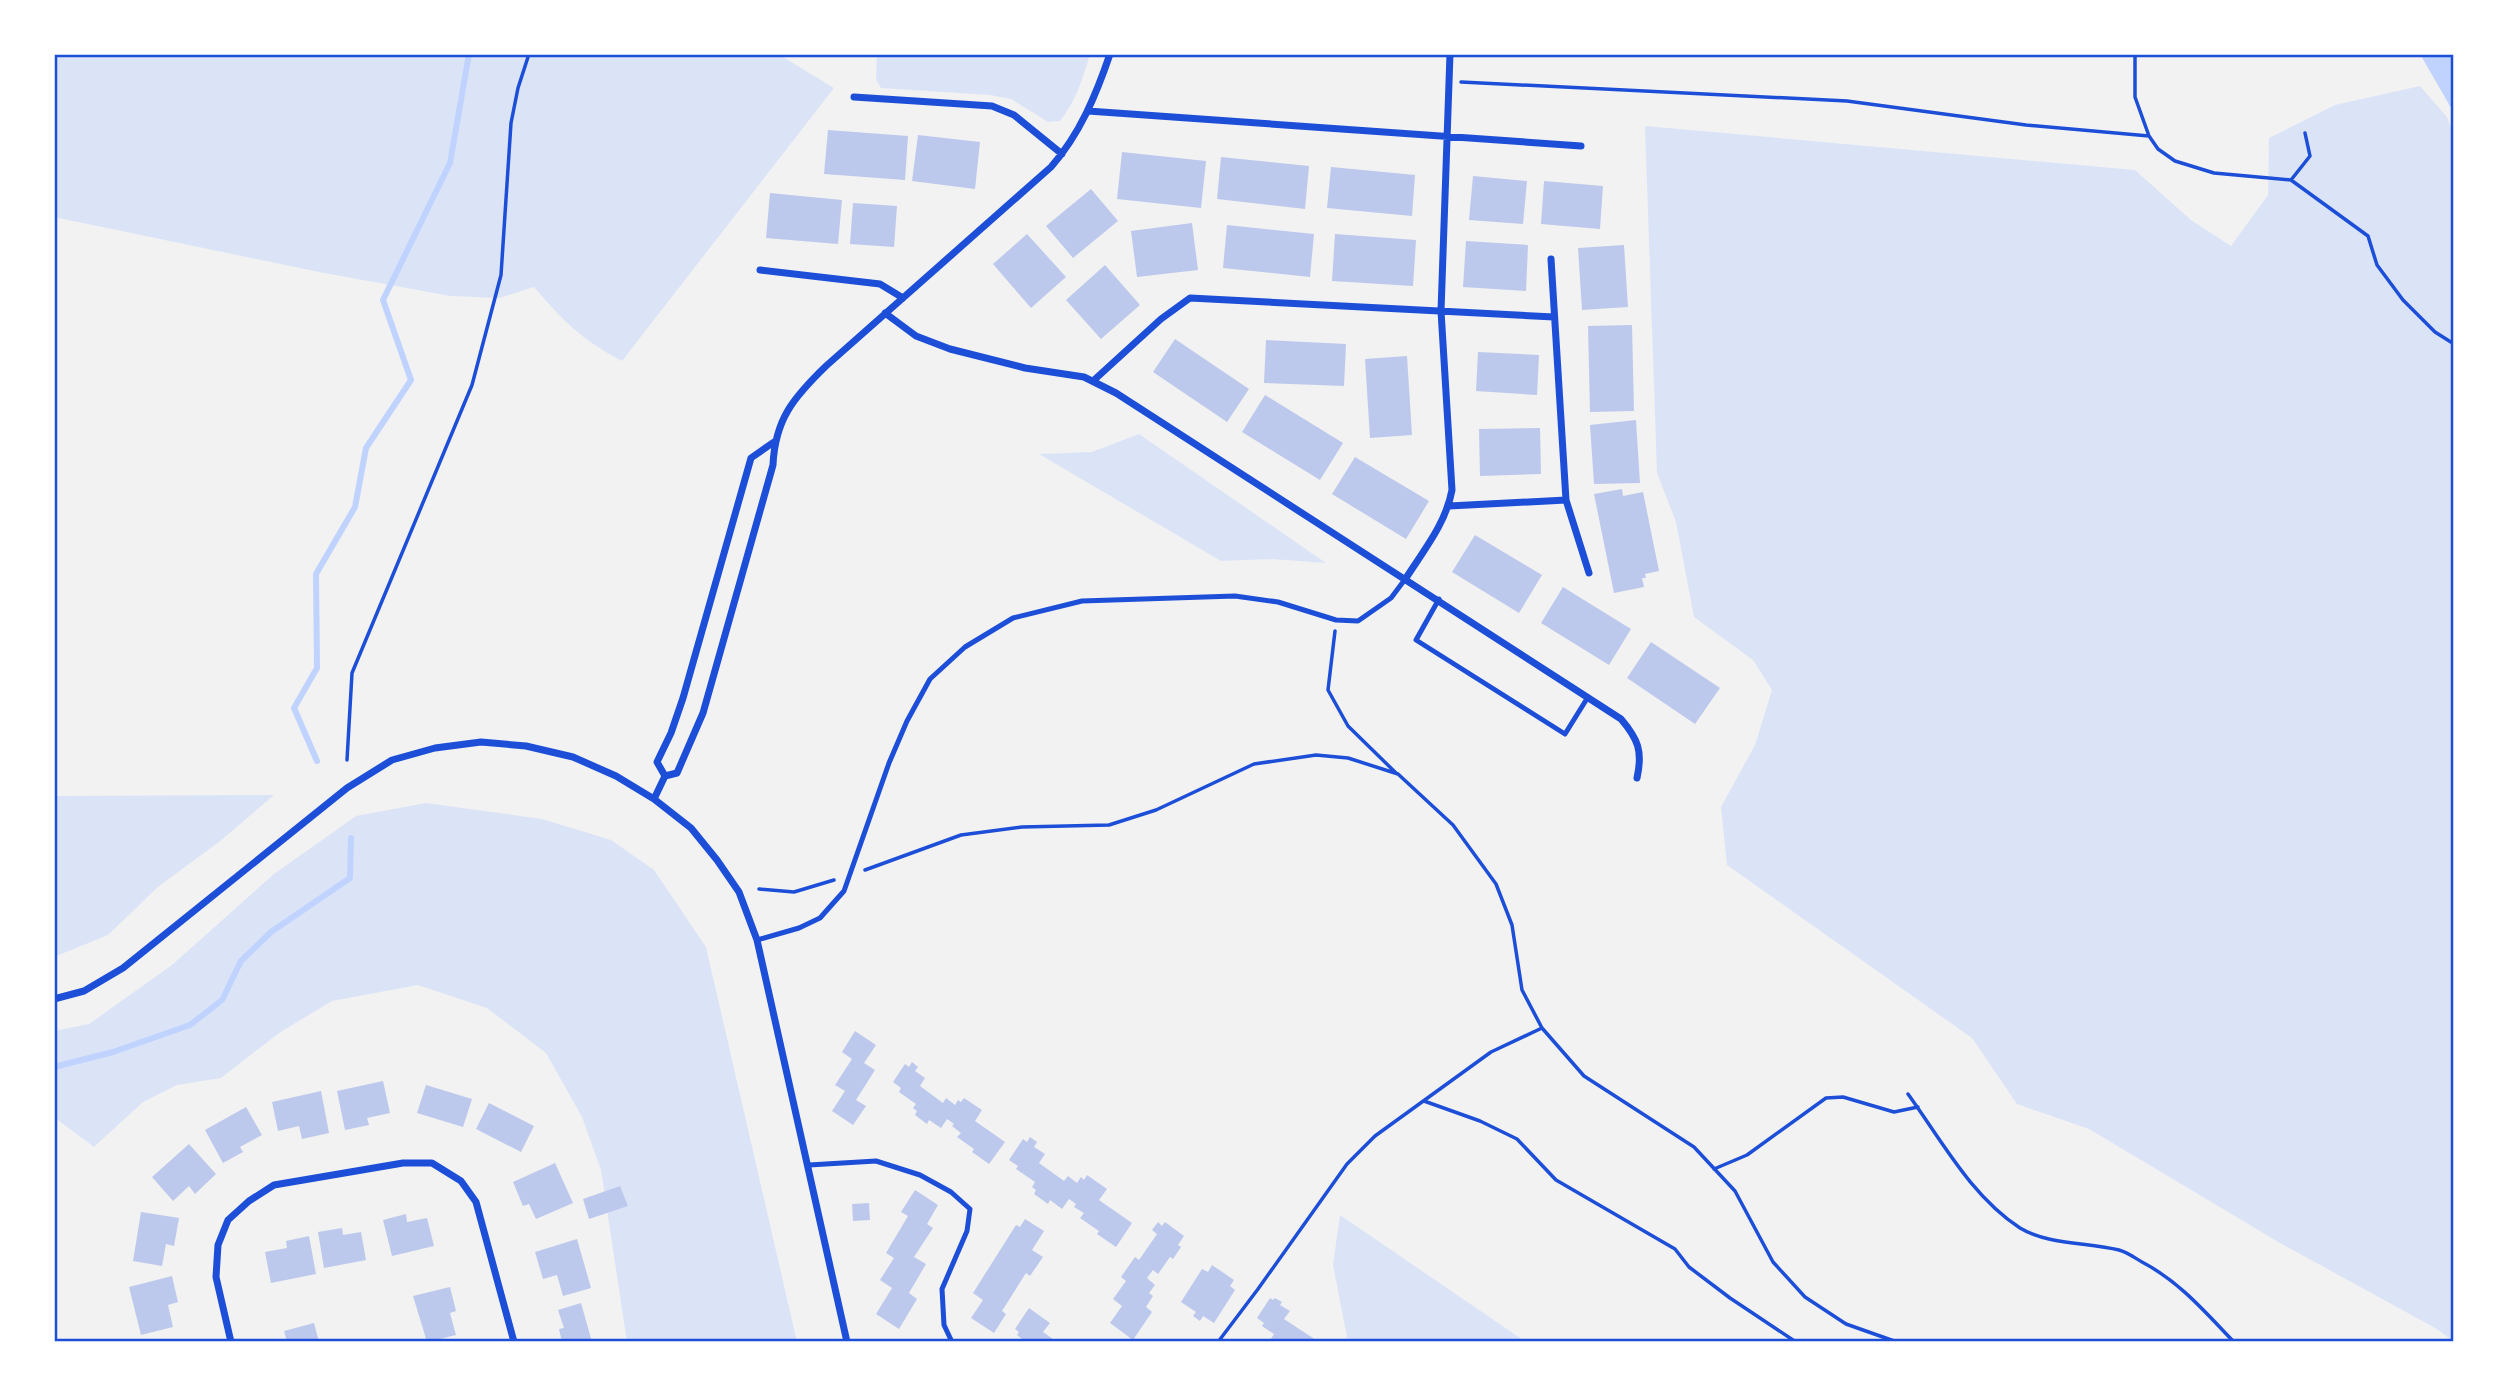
<svg xmlns="http://www.w3.org/2000/svg" width="2508" height="1396" font-family="'Public Sans',sans-serif">
	<rect width="100%" height="100%" fill="#f2f2f2"/>
	<path fill="#dbe4f7" d="M54 54H778L834 88 622 361C581 339 564 322 534 287L499 298 450 296 319 272 54 217Z
		M877 54H1090C1083 78 1076 101 1060 121L1048 122 1011 99 990 95 881 88 876 80Z
		M2420 86 2447 117 2454 135V1342L2437 1329 2280 1243 2089 1129 2017 1104 1972 1038 1727 865 1721 807 1755 745 1772 690 1753 660 1694 617 1676 522 1657 473 1645 126 2135 170 2191 220 2231 246 2268 195 2269 138 2335 105Z
		M1139 434 1326 563 1272 559 1221 561 1039 454 1092 452Z
		M274 795 219 842 159 886 108 935 54 957V796Z
		M426 803 542 819 611 840 654 870 706 947 797 1342H627L601 1170 582 1117 546 1053 487 1008 418 985 332 1001 279 1033 221 1078 177 1085 143 1102 94 1147 54 1117V1031L89 1024 172 965 274 874 356 816Z
		M1340 1215 1526 1342H1348L1333 1265Z"/>
	<path fill="#bfd3fe" d="M2420 54H2454V113Z"/>
	<g fill="none" stroke-linecap="round" stroke-linejoin="round">
		<path stroke="#bfd3fe" stroke-width="6" d="M317 761 294 708 317 668 316 574 355 507 366 448 411 380 383 300 450 163 469 54
			M54 1067 113 1052 190 1025 222 1000 241 961 271 932 350 878 351 838"/>
	</g>
	<path fill="#bdc9ec" d="M828 130 908 136 905 180 824 174Z
		M918 135 980 142 975 189 912 181Z
		M1122 152 1206 161 1201 208 1117 199Z
		M1221 157 1309 166 1305 209 1217 199Z
		M1331 167 1415 175 1412 216 1327 208Z
		M1473 176 1527 181 1523 224 1469 220Z
		M1544 181 1603 186 1600 229 1541 224Z
		M1091 189 1118 221 1073 258 1046 226Z
		M770 193 842 200 838 244 766 238Z
		M853 203 897 206 894 247 850 244Z
		M1192 223 1198 270 1137 277 1131 231Z
		M1227 225 1314 234 1310 277 1223 268Z
		M1027 234 1066 277 1031 308 993 264Z
		M1335 234 1416 240 1413 286 1332 281Z
		M1466 241 1528 245 1526 291 1463 287Z
		M1624 245 1628 307 1582 310 1578 248Z
		M1105 265 1140 305 1101 339 1066 300Z
		M1632 325 1634 411 1590 412 1588 326Z
		M1175 339 1249 389 1227 422 1153 372Z
		M1266 340 1346 344 1344 386 1264 383Z
		M1478 352 1539 355 1537 395 1476 391Z
		M1407 356 1412 435 1370 438 1365 359Z
		M1265 395 1343 443 1320 480 1242 432Z
		M1636 420 1640 483 1594 484 1590 425Z
		M1540 428 1541 474 1480 476 1479 429Z
		M1355 457 1429 501 1406 539 1332 494Z
		M1622 489 1623 496 1643 492 1659 571 1645 574 1646 578H1642L1644 587 1614 593 1594 494Z
		M1475 535 1542 575 1519 613 1452 572Z
		M1563 587 1631 629 1609 665 1541 623Z
		M1651 642 1720 688 1695 724 1627 678Z
		M855 1031 876 1045 864 1063 875 1070 856 1100 866 1106 853 1125 832 1111 845 1091 835 1085 852 1059 842 1052Z
		M912 1062 918 1067 915 1071 925 1078 920 1086 943 1103 946 1098 955 1105 958 1100 961 1102 964 1098 982 1110 975 1121 1005 1142 989 1164 972 1152 974 1149 957 1137 961 1133 952 1126 954 1124 947 1119 941 1128 929 1120 927 1124 915 1115 917 1111 913 1108 916 1104 899 1092 901 1088 893 1082 905 1064 909 1067Z
		M383 1081 390 1113 367 1118 369 1125 345 1130 337 1091Z
		M426 1085 472 1099 463 1127 417 1113Z
		M321 1091 329 1133 302 1139 299 1126 278 1131 272 1102Z
		M489 1103 534 1126 521 1152 476 1129Z
		M246 1107 262 1135 240 1147 243 1152 223 1163 205 1130Z
		M1030 1137 1037 1142 1034 1147 1045 1154 1039 1163 1064 1181 1068 1176 1077 1183 1081 1177 1084 1180 1087 1175 1107 1189 1099 1200 1132 1223 1116 1247 1097 1234 1099 1231 1080 1218 1084 1213 1074 1207 1076 1204 1069 1199 1062 1209 1050 1200 1048 1204 1034 1194 1036 1190 1032 1187 1035 1182 1016 1169 1018 1166 1009 1160 1023 1139 1027 1142Z
		M189 1144 216 1174 195 1194 189 1186 173 1201 152 1177Z
		M555 1163 573 1203 536 1219 529 1204 523 1206 513 1182Z
		M620 1186 628 1206 589 1219 583 1199Z
		M915 1190 938 1205 927 1224 933 1228 914 1257 926 1264 909 1293 917 1299 899 1329 876 1314 892 1288 880 1280 894 1258 886 1253 908 1216 901 1212Z
		M869 1203 870 1220 853 1221 852 1204Z
		M141 1212 179 1218 174 1246 166 1244 162 1266 133 1261Z
		M406 1214 407 1222 427 1218 434 1246 392 1256 383 1220Z
		M1025 1219 1044 1231 1032 1250 1043 1257 1030 1276 1026 1273 1002 1311 1006 1314 994 1333 971 1318 983 1300 973 1293 1016 1225 1020 1227Z
		M1158 1222 1162 1226 1165 1222 1184 1236 1178 1245 1181 1247 1173 1259 1170 1257 1158 1274 1153 1270 1147 1278 1155 1285 1149 1293 1153 1296 1146 1307 1152 1312 1133 1340 1110 1323 1122 1306 1113 1299 1126 1281 1121 1277 1135 1257 1139 1260 1157 1234 1152 1230Z
		M342 1228 343 1235 361 1232 366 1260 324 1268 318 1232Z
		M309 1236 316 1274 271 1283 265 1252 287 1248 286 1241Z
		M577 1239 591 1288 563 1296 557 1275 543 1279 535 1252Z
		M1212 1265 1234 1280 1230 1286 1235 1290 1214 1323 1203 1316 1200 1321 1193 1316 1196 1312 1181 1302 1202 1269 1208 1272Z
		M172 1276 178 1302 168 1305 173 1327 141 1335 129 1287Z
		M450 1287 456 1311 450 1313 456 1335 427 1342 413 1296Z
		M1270 1298 1273 1300 1275 1298 1282 1302 1280 1305 1290 1311 1284 1319 1319 1342H1269L1274 1334 1262 1326 1264 1323 1257 1318Z
		M581 1303 592 1342H562L559 1329 564 1328 558 1310Z
		M1029 1308 1050 1323 1043 1332 1057 1342H1026L1017 1335 1019 1332 1015 1329Z
		M314 1323 319 1342H287L284 1331Z"/>
	<g fill="none" stroke-linecap="round" stroke-linejoin="round">
		<path stroke="#1d4ed8" stroke-width="3.5" d="M2135 54V97L2149 136 2158 149 2175 161 2214 173 2291 180 2368 236 2377 265 2403 300 2435 332 2454 344
			M1461 82 1847 101 2026 125 2149 136
			M2291 180 2310 156 2305 133
			M1335 631 1328 690 1348 726 1396 773
			M347 760 352 673 472 385 501 275 511 123 518 88 529 54
			M865 870 961 835 1022 827 1109 825 1156 810 1254 764 1316 755 1348 758 1398 774 1453 825 1496 884 1512 925 1522 990 1542 1028 1584 1076 1694 1147 1735 1191 1773 1262 1805 1297 1846 1324 1897 1342
			M759 889 794 892 834 880
			M1908 1094C1942 1141 1971 1196 2020 1228 2048 1245 2088 1242 2119 1250 2127 1252 2135 1258 2142 1262 2180 1282 2205 1312 2234 1342
			M1424 1101 1480 1121 1517 1139 1556 1180 1675 1249 1689 1267 1730 1298 1796 1342
			M1714 1169 1747 1155 1826 1098 1843 1097 1894 1112 1918 1107
			M1218 1342 1258 1289 1347 1164 1375 1136 1491 1052 1542 1028"/>
		<path stroke="#1d4ed8" stroke-width="5" d="M1439 599 1416 640 1565 734 1588 697
			M757 940 799 928 820 918 844 891 889 763 907 721 930 679 965 647 1013 618 1082 601 1235 596 1278 602 1336 620 1358 621 1391 598 1406 578
			M809 1165 876 1161 920 1175 951 1192 970 1209 967 1231 942 1289 944 1325 952 1342"/>
		<path stroke="#1d4ed8" stroke-width="7" d="M854 97 992 106 1014 115 1062 154
			M1088 111 1581 146
			M1551 259 1566 500 1589 573
			M760 270 880 284 903 298
			M885 313 916 336 950 349 1025 368 1084 377 1116 393 1621 719C1638 739 1643 751 1637 778
			M1093 381 1161 319 1190 298 1554 317
			M1449 506 1566 500
			M1406 578C1424 550 1446 523 1452 490L1441 311 1450 54
			M665 776 657 762 671 733 683 698 751 458 774 442
			M654 799 665 776 677 773 703 713 773 465C775 419 794 397 826 366L1051 167C1080 134 1096 95 1110 54
			M54 999 84 991 123 968 347 788 392 760 435 748 481 742 526 746 573 757 616 776 654 799 691 828 717 860 739 892 757 940 847 1342
			M231 1342 216 1277 218 1245 228 1220 249 1201 274 1185 403 1163H432L461 1181 476 1202 514 1342"/>
	</g>
	<rect width="2508" height="1396" fill="none" stroke="#ffffff" stroke-width="112"/>
	<rect x="56" y="56" width="2396" height="1284" fill="none" stroke="#1d4ed8" stroke-width="2.5"/>
</svg>
